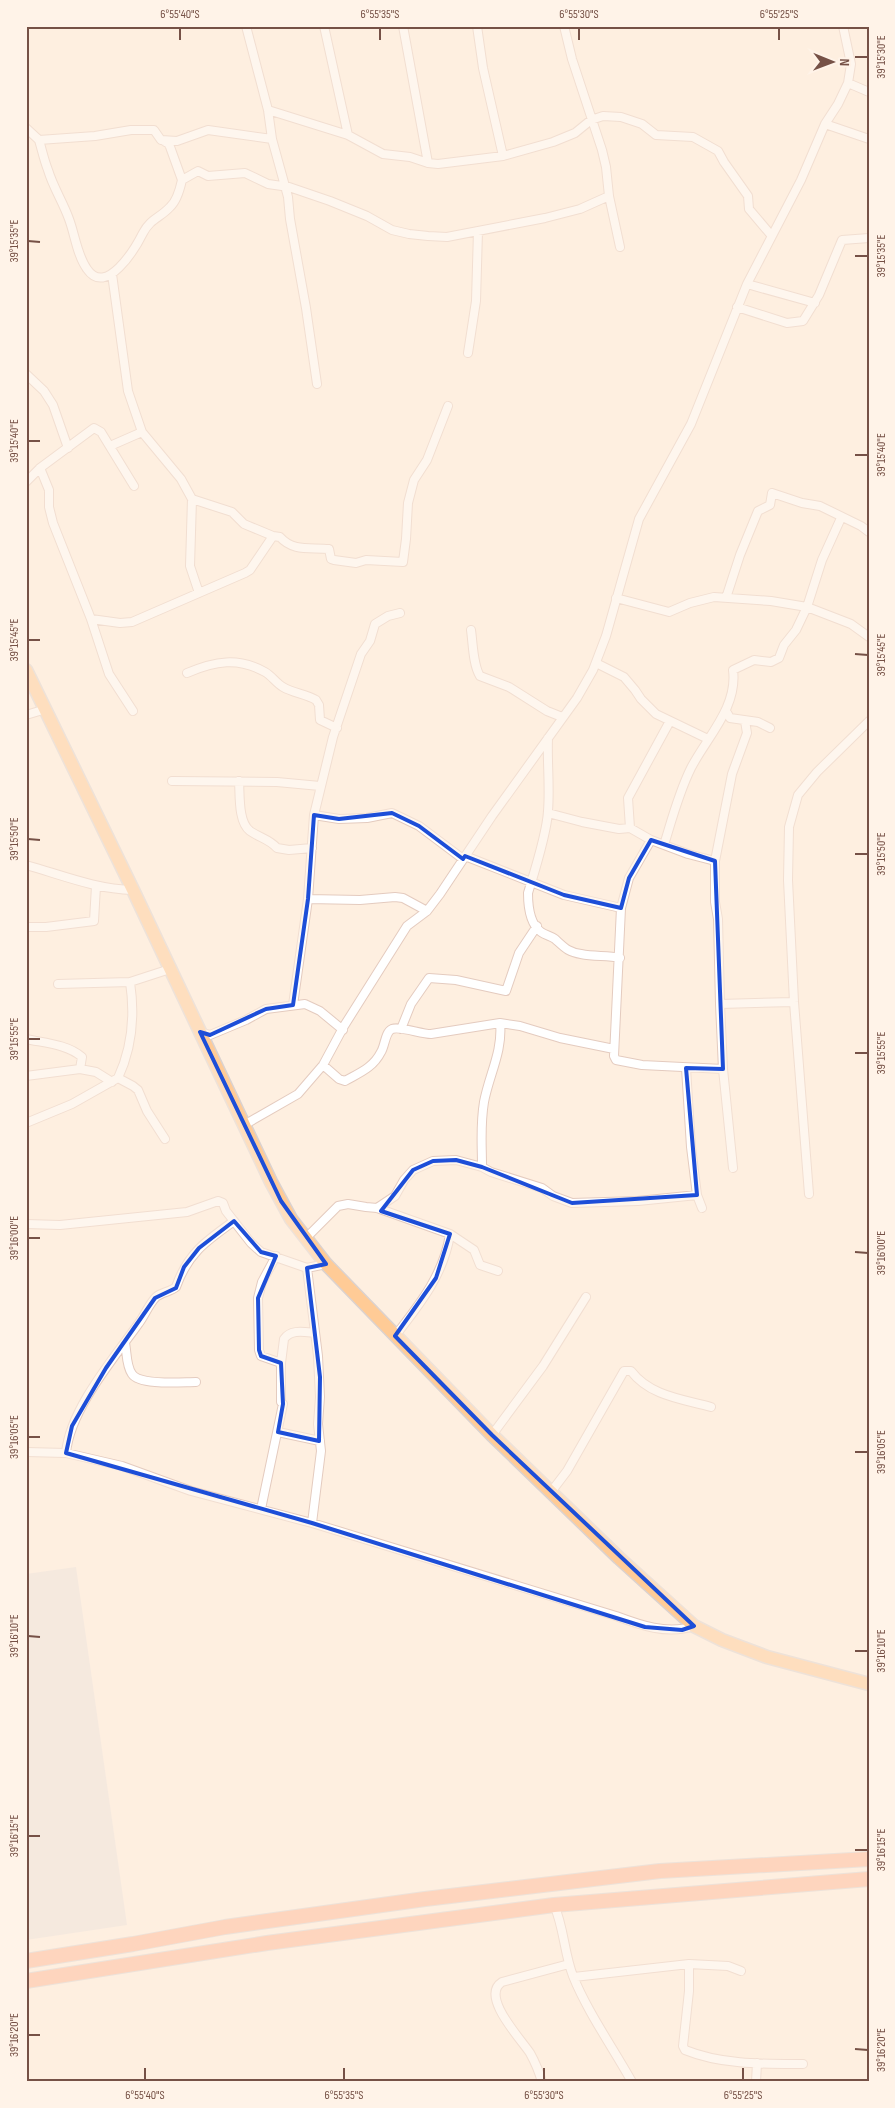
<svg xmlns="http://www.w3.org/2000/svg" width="895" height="2108" font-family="'Sofia Sans Condensed',sans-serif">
	<rect width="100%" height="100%" fill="#feefe0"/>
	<path fill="#ece2dc" d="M76 1567 127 1925 26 1940V1574Z"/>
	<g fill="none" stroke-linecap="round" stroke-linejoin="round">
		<defs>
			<path id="minor" d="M246 26 268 110 272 139 288 197 290 219 306 308 317 384
				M324 26 348 135
				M403 26 428 163
				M477 26 483 68 503 156
				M564 26 572 59 602 150 606 167 609 196 620 247
				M848 83 869 92
				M268 110 348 135 383 154 410 157 428 163 438 164 503 156 553 142 575 133 591 120 603 116 621 117 642 124 656 135 693 137 718 151 724 162 748 196 749 209 771 235
				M825 124 869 139
				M26 128 39 140 95 136 131 130H154L161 140 177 141 208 130 272 139
				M39 140C42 150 44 160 48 170 53 187 63 202 69 219 75 235 77 255 87 269 106 297 135 249 143 233 150 219 160 218 170 207 177 201 180 189 182 180L198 171 208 176 245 173 268 184 289 187 330 201 367 216 392 230 409 234 428 236 447 237 545 218 580 209 609 196
				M162 140 169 144 182 180
				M112 274 128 391 142 432 181 479 192 499 190 566 199 593
				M747 284 815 303
				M737 307 787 323 803 321 819 295 842 240 869 238
				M468 353 476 301 478 231
				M26 374 44 391 53 405 68 448
				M110 446 142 432
				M40 468 49 490V507L53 523 91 619 120 623 132 622 245 573 250 570 273 536
				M26 482 40 468 94 428 101 432 134 486
				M192 499 232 512 244 524 273 536 280 537C293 552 311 547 329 549L331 559 334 560 356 563 366 560 403 562 406 539 408 503 414 480 427 460 448 406
				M616 598 669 612 690 603 714 597 771 601 807 607 851 624 869 637
				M726 598 740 555 758 511 770 505 772 493 802 503 820 506 861 526 869 532
				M91 619 109 674 133 711
				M471 630C473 644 473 665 480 676L509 687 547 711 562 717
				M596 663 624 677 635 690 641 699 656 714 708 739
				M187 673C215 661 238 657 265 672 272 676 276 683 283 687 293 693 306 694 316 700L319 705 320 720 337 728
				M726 711 730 718 758 722 770 728
				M26 715 46 709
				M548 738C547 762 550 786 548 811 547 833 535 870 528 893 528 906 530 924 541 932 545 935 551 936 555 939 565 948 568 952 581 954 595 957 607 955 620 958
				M172 781 277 782 320 786
				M239 781C240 795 238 822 250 831 260 838 269 839 277 848L289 850 312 848
				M548 813 582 822 619 829 630 828 651 840 688 854 715 861
				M314 815 339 819 367 818 392 813 419 826 463 859
				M630 828 628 798 670 721
				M651 840 629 878 621 908 614 1056 616 1060 642 1065 723 1069
				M664 845C672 819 679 792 691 768 707 737 738 707 733 670L754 660 771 662 779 658 784 645 796 630 807 607 822 560 841 518
				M465 856 564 895 621 908
				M26 865C62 875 95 889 133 890
				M308 899 360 900 395 897 403 898 427 911
				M26 927H46L94 921 96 886
				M58 984 130 982 170 969
				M720 1004 718 919 715 902V861L732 774 747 733 745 721
				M293 1005 308 899 314 815 333 737 361 654 370 641 375 624 388 616 400 613
				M401 1029 411 1004 429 978 456 980 506 991 519 953 537 926
				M200 1032 210 1035 246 1020 266 1009 305 1004 320 1011 343 1030
				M26 1039C44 1043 67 1044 82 1057L80 1069
				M323 1065 339 1079 345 1081C359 1073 373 1068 381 1052 385 1046 385 1032 392 1029 400 1026 421 1034 431 1034L500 1023 520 1026 560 1038 614 1049
				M686 1068 691 1147 697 1195 702 1208
				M26 1076 80 1069 96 1072 112 1082
				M118 1078 133 1086 138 1090 147 1111 165 1139
				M26 1123 72 1104 118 1078C132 1048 135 1015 130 982
				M244 1125 298 1094 323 1065 344 1026 407 926 427 911 440 894 492 816 577 698 593 670 606 636 639 519 691 424 747 284 801 180 825 124 838 104 848 83 851 64 843 26
				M482 1167C482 1143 480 1126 484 1102 489 1075 503 1051 500 1023
				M733 1168 723 1069 720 1004 794 1002
				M809 1194 794 1002 788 880 789 827 798 795 817 772 869 721
				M377 1208 395 1196 404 1180 413 1170 433 1161 456 1160 482 1167 491 1172 542 1188 553 1196 572 1203 638 1201 697 1195
				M26 1224 60 1225 187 1212 218 1201 223 1203 226 1211 251 1243 261 1252 307 1268 326 1264
				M306 1238 338 1206 348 1204 366 1207 377 1208 450 1234 474 1250 480 1265 498 1271
				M276 1256 262 1282 258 1298 259 1350 261 1356 281 1363
				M307 1268 318 1356 320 1397 318 1424 321 1451 312 1523
				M395 1336C420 1304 444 1274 450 1234
				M125 1343C127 1352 126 1366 132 1374 140 1386 182 1382 196 1382
				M278 1432 320 1441
				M492 1435 543 1366 586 1297
				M26 1452 66 1453 122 1466 191 1491 312 1523 616 1616C640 1625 667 1635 694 1626
				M66 1453C70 1409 114 1358 139 1323 145 1315 149 1304 156 1297 162 1292 170 1292 176 1287 188 1253 206 1241 234 1221
				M551 1492 567 1471 624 1371H631C650 1396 682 1399 711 1407
				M261 1509 283 1404 281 1402V1363L284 1339C291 1329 304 1332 315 1333
				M554 1905C564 1927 564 1953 573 1976 587 2011 613 2048 632 2082
				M689 1964V1991L683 2046 685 2050C722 2065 764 2064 803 2064
				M574 1977 689 1964 728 1966 741 1971
				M542 2082C539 2071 535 2062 530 2053 520 2038 480 1996 502 1982L569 1964
				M756 2082 757 2063"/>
			<path id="primary" d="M26 670 133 890 271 1182 291 1219 326 1264 492 1435 619 1558 694 1626 722 1640 767 1657 869 1684"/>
			<path id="trunk" d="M26 1961 133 1944 225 1927 425 1899 660 1871 869 1859
				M26 1981 267 1943 554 1905 869 1879"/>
		</defs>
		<use href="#minor" stroke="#e4cbbf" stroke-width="10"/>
		<use href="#primary" stroke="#dbd2cf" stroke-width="15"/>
		<use href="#trunk" stroke="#dbd2cf" stroke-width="16"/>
		<use href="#minor" stroke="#fff" stroke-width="8"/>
		<use href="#primary" stroke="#ffcb96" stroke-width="12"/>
		<use href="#trunk" stroke="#feb694" stroke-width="14"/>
	</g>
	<path d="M0 0H895V2108H0ZM392 813 419 826 463 859 465 856 564 895 621 908 629 878 651 840 715 861 723 1069 686 1068 697 1195 572 1203 482 1167 456 1160 433 1161 413 1170 381 1211 450 1234 436 1278 395 1336 492 1435 694 1626 682 1630 645 1627 312 1523 66 1453 72 1426 106 1368 155 1298 176 1288 184 1267 199 1248 234 1221 261 1252 276 1256 258 1298 259 1350 261 1356 281 1363 283 1404 278 1432 319 1441 320 1377 307 1268 326 1264 281 1201 200 1032 210 1035 266 1009 293 1005 308 899 314 815 339 819Z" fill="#feefe0" fill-opacity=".55" fill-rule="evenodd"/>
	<path fill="none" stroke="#1d4ed8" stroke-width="4" stroke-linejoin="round" d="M392 813 419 826 463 859 465 856 564 895 621 908 629 878 651 840 715 861 723 1069 686 1068 697 1195 572 1203 482 1167 456 1160 433 1161 413 1170 381 1211 450 1234 436 1278 395 1336 492 1435 694 1626 682 1630 645 1627 312 1523 66 1453 72 1426 106 1368 155 1298 176 1288 184 1267 199 1248 234 1221 261 1252 276 1256 258 1298 259 1350 261 1356 281 1363 283 1404 278 1432 319 1441 320 1377 307 1268 326 1264 281 1201 200 1032 210 1035 266 1009 293 1005 308 899 314 815 339 819Z"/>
	<path fill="none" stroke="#765146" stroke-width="2" d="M180 40V28M380 40V28M579 40V28M779 40V28M855 57H868M28 241 40 242M855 256H868M28 441H40M855 455H868M28 640H40M855 654 868 655M28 839 40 840M855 854H868M28 1039H40M855 1053H868M28 1238H40M855 1252 868 1253M28 1437H40M855 1452H868M28 1636 40 1637M855 1651H868M28 1836H40M855 1850H868M28 2035H40M855 2049 868 2050M145 2080V2068M344 2080V2068M544 2080V2068M743 2080V2068"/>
	<rect width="895" height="2108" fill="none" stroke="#fff3e8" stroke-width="55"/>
	<g transform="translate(832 62) rotate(91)" stroke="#fff3e8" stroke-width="4" paint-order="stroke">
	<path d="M0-4L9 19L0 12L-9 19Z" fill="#765146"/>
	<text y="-8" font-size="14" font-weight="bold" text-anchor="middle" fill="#765146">N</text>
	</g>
	<rect x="28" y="28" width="840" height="2052" fill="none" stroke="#765146" stroke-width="2"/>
	<g font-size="12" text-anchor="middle" fill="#765146">
		<text x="180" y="18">6°55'40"S</text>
		<text x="380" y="18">6°55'35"S</text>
		<text x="579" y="18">6°55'30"S</text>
		<text x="779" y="18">6°55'25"S</text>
		<text transform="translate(881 57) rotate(-90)" y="4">39°15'30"E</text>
		<text transform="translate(14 241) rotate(-90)" y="4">39°15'35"E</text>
		<text transform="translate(881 256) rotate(-90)" y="4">39°15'35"E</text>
		<text transform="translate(14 441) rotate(-90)" y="4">39°15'40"E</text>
		<text transform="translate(881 455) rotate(-90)" y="4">39°15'40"E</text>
		<text transform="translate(14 640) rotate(-90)" y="4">39°15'45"E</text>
		<text transform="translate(881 655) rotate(-90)" y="4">39°15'45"E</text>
		<text transform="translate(14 839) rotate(-90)" y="4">39°15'50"E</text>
		<text transform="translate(881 854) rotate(-90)" y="4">39°15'50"E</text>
		<text transform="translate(14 1039) rotate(-90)" y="4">39°15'55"E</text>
		<text transform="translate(881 1053) rotate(-90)" y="4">39°15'55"E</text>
		<text transform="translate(14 1238) rotate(-90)" y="4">39°16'00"E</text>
		<text transform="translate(881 1253) rotate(-90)" y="4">39°16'00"E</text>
		<text transform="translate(14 1437) rotate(-90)" y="4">39°16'05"E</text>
		<text transform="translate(881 1452) rotate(-90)" y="4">39°16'05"E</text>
		<text transform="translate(14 1636) rotate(-90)" y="4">39°16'10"E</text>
		<text transform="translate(881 1651) rotate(-90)" y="4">39°16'10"E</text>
		<text transform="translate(14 1836) rotate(-90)" y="4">39°16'15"E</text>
		<text transform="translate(881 1850) rotate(-90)" y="4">39°16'15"E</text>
		<text transform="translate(14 2035) rotate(-90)" y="4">39°16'20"E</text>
		<text transform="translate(881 2050) rotate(-90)" y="4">39°16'20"E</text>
		<text x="145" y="2099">6°55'40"S</text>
		<text x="344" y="2099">6°55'35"S</text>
		<text x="544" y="2099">6°55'30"S</text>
		<text x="743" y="2099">6°55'25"S</text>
	</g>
</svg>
